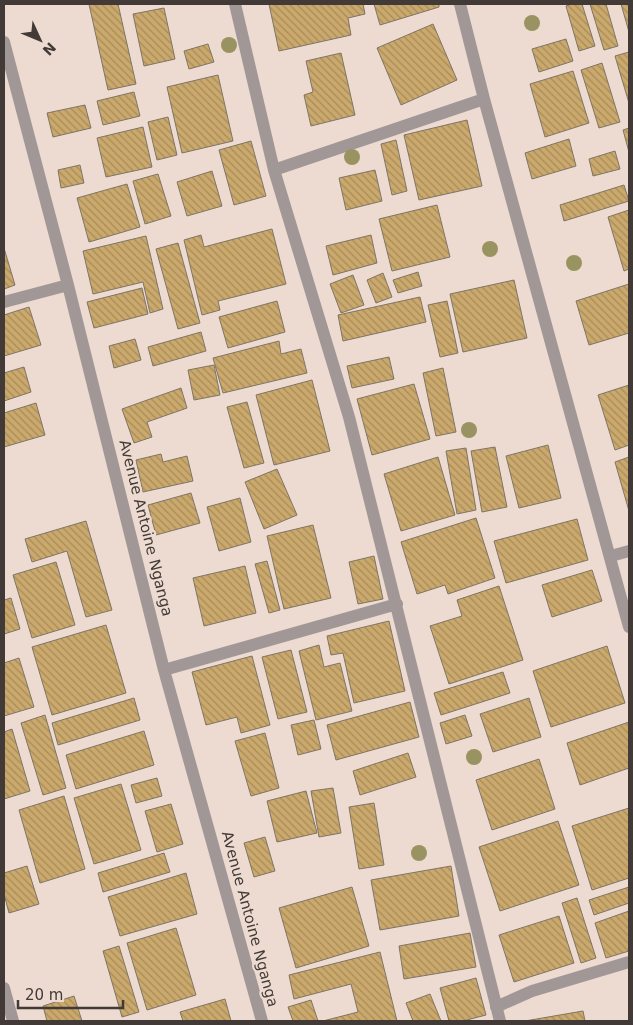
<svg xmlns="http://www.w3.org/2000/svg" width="633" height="1025" font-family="'DejaVu Sans',sans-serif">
	<defs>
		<pattern id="building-back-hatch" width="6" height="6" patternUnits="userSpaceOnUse" patternTransform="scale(1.25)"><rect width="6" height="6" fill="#cba96c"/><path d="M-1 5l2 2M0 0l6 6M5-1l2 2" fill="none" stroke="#a68b5a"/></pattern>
	</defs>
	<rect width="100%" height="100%" fill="#eddad0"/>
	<path fill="url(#building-back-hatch)" stroke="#7e7566" d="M89 4H118L136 84 108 90Z
		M269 4H363L365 14 348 18 351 35 279 51Z
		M374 4H439V7L380 25Z
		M572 4H582L595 46 579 51 566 6Z
		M590 4H606L618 46 604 50Z
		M621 4H629V32Z
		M164 8 175 59 144 66 133 14Z
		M433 24 457 80 401 105 377 48Z
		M566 39 573 61 539 72 532 49Z
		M208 44 214 62 189 69 184 51Z
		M629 52V103L615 56Z
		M341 53 355 115 311 126 304 95 313 92 306 61Z
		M602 63 620 122 599 128 581 70Z
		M573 71 589 123 545 137 530 84Z
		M218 75 233 141 182 153 167 87Z
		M134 92 140 116 103 125 97 101Z
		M85 105 91 128 53 137 47 113Z
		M168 117 177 155 157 160 148 122Z
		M467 120 482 186 419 200 404 135Z
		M143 127 152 167 106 177 97 138Z
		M629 128V152L623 130Z
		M569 139 576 166 532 179 525 153Z
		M396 140 407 191 392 195 381 144Z
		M251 141 266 196 234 205 219 150Z
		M615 151 620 169 593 176 589 159Z
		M80 165 84 183 61 188 58 170Z
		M375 170 382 201 346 210 339 178Z
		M212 171 222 206 187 216 177 182Z
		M158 174 171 216 145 224 133 181Z
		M127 184 140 227 89 242 77 198Z
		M624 185 629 201 564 221 560 205Z
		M437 205 450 257 392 271 379 219Z
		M629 210V269L624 271 608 217Z
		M272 229 286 284 218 301 220 310 202 315 184 240 201 235 204 247Z
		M371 235 377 263 333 275 326 246Z
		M146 236 163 309 150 313 143 282 93 294 83 251Z
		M178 243 200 323 178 329 156 249Z
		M4 248 15 285 4 289Z
		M418 272 422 286 398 293 393 280Z
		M383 273 392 297 376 303 367 280Z
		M353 275 364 305 341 313 330 284Z
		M514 280 527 338 463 352 450 294Z
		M629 284V333L589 345 576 301Z
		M142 288 148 314 94 328 87 302Z
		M420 297 426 322 343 341 338 315Z
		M277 301 285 332 228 348 219 317Z
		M447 301 458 353 440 357 428 305Z
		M29 307 41 345 4 356V315Z
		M201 332 206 351 153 366 148 347Z
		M135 339 141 360 114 368 109 346Z
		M279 341 281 354 301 349 307 373 223 393 213 358Z
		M389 357 394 379 352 388 347 366Z
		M214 365 220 395 194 400 188 370Z
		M24 367 31 392 4 401V373Z
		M443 368 456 432 436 436 423 373Z
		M312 380 330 451 274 465 256 395Z
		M414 384 430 439 372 455 357 399Z
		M629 385V445L615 450 598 395Z
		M181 388 187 408 147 422 152 437 134 443 122 409Z
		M247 402 264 463 244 468 227 407Z
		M36 403 45 435 4 447V413Z
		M548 445 561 498 519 508 506 456Z
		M495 447 507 507 482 512 471 451Z
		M466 448 476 510 457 514 446 451Z
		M161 454 163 462 187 456 193 481 143 492 136 460Z
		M438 457 455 515 401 531 384 474Z
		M629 457V511L615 462Z
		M277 469 297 515 264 529 245 482Z
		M191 493 200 523 156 535 148 505Z
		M240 498 251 542 219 551 207 507Z
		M476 518 495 578 448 594 445 585 417 594 401 542Z
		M577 519 588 560 506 583 494 541Z
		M86 521 112 610 86 617 67 551 32 562 25 539Z
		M313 525 331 598 284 609 267 536Z
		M374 556 383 599 358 604 349 562Z
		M267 561 280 610 269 613 255 564Z
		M56 562 75 625 32 638 13 575Z
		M245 566 256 613 204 626 193 578Z
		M592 570 602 601 552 617 542 585Z
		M499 586 523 660 449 684 430 626 462 616 457 600Z
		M11 598 20 629 4 634V600Z
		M389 621 405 691 354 703 343 653 331 655 327 636Z
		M106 625 126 693 52 715 32 647Z
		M319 645 324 667 340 663 352 711 316 720 299 651Z
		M607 646 625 703 551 727 533 671Z
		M291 650 307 712 278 719 262 657Z
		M252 656 270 725 241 733 237 717 206 725 192 672Z
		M19 658 34 707 4 716V663Z
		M503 672 510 693 441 715 434 693Z
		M134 698 140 720 58 745 52 723Z
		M529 698 541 737 493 752 480 714Z
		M410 702 419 737 336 760 327 725Z
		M45 715 66 788 43 795 21 723Z
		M465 715 472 736 446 744 440 723Z
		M314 720 321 749 298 755 291 725Z
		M629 722V768L580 785 567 743Z
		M12 729 30 791 4 799V732Z
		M144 731 154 765 76 789 66 755Z
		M265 733 279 788 251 796 235 741Z
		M408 753 416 777 360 795 353 771Z
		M539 759 555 809 492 830 476 780Z
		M157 778 162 796 136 803 131 785Z
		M121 784 141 850 94 864 74 798Z
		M333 788 341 833 319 837 311 791Z
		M306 791 317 833 277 842 267 801Z
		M64 796 85 869 40 883 19 810Z
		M374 803 384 865 359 869 349 807Z
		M171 804 183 844 157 852 145 811Z
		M629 808V878L592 890 572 826Z
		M558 821 579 885 500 911 479 847Z
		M265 837 275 871 254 877 244 843Z
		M164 853 170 872 103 892 98 873Z
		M27 866 39 904 9 913 4 894V873Z
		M451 866 459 916 380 930 371 880Z
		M186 873 197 914 120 936 108 897Z
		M352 887 369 946 296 968 279 908Z
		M629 887V903L594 915 589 900Z
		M577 898 596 958 581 963 562 903Z
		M629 911V951L606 958 595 923Z
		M559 916 574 963 514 982 499 935Z
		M176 928 196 995 147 1010 127 943Z
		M470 933 476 967 404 979 399 946Z
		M119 946 139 1012 122 1017 103 951Z
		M380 952 397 1021H323L358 1012 351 984 294 999 289 975Z
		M476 978 486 1015 463 1021H449L440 988Z
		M430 994 441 1021H413L406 1003Z
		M74 996 82 1021H47L43 1006Z
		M225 999 231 1021H183L180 1012Z
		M311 1000 318 1021H293L288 1007Z
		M583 1011 585 1021H525Z"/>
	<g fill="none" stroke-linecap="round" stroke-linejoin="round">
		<path stroke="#a19797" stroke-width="12" d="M235 4 274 170 349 417 500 1021
			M460 4 484 99 629 627
			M4 42 68 285 164 670 262 1021
			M274 170 484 99
			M4 302 68 285
			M611 556 629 551
			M164 670 397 604
			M4 988 13 1021
			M496 1007 532 991 629 962"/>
	</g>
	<g fill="#999261">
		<circle cx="532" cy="23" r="8"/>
		<circle cx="229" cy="45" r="8"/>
		<circle cx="352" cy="157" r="8"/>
		<circle cx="490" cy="249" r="8"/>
		<circle cx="574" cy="263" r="8"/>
		<circle cx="469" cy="430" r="8"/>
		<circle cx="474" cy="757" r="8"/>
		<circle cx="419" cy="853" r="8"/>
	</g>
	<g text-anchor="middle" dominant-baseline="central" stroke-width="4.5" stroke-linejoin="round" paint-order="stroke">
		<g font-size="15" fill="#423a36" stroke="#eddad0">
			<text transform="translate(146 528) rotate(76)">Avenue Antoine Nganga</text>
			<text transform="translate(250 919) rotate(75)">Avenue Antoine Nganga</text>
		</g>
	</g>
	<rect width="633" height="1025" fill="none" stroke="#423a36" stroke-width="10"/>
	<g transform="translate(40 40) rotate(134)" stroke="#eddad0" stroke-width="4" paint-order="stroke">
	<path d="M0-4L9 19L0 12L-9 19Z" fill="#423a36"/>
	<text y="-8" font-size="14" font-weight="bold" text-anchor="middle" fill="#423a36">N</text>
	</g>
	<path d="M18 1000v8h105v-8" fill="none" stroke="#423a36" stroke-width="2.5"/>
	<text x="25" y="1000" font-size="15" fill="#423a36" stroke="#eddad0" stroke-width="4" paint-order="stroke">20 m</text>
</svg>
